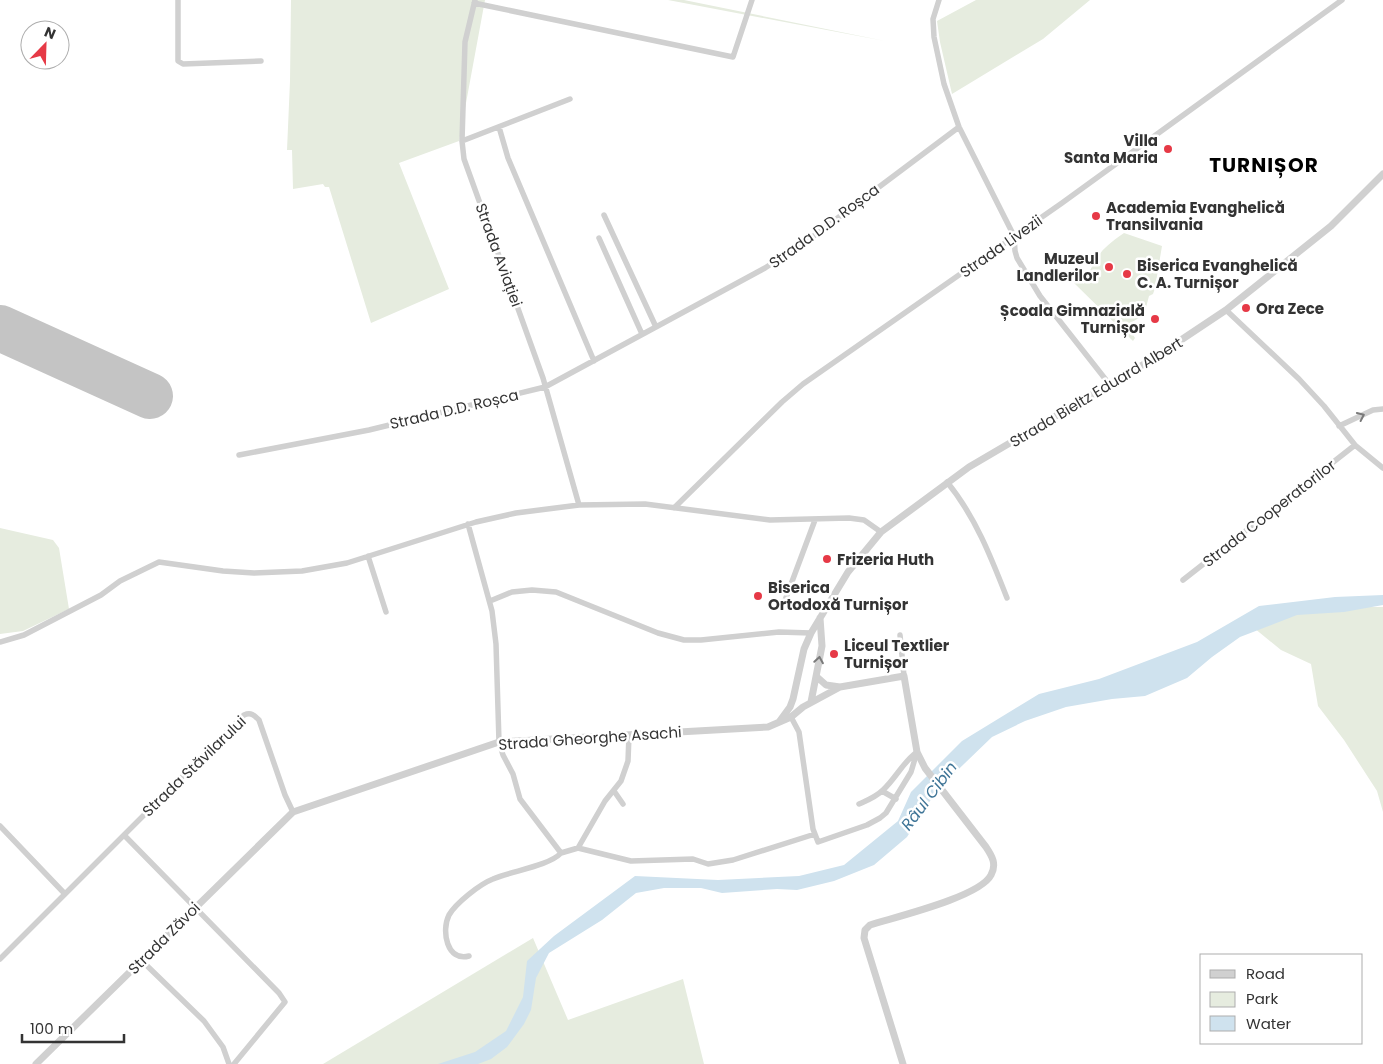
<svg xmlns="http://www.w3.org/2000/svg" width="1383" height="1064" font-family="Poppins,sans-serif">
	<rect width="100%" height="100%" fill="#fff"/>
	<path fill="#e6ecdf" d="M291 0H485L459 141 399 163 449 289 371 323 329 187H325L323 184 293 189 292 150H287L290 81Z
		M668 0H684L885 41Z
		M976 0H1090L1043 39 952 94 940 42 937 21Z
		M1124 233 1162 246 1155 288 1153 294 1149 296 1144 315 1127 325 1135 338 1133 341 1073 282 1078 278 1084 284C1096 257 1099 250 1124 233Z
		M0 528 53 540 59 548 69 609 23 631 0 634Z
		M1306 607H1383V812L1377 791 1344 740 1318 706 1311 664 1281 650 1254 628Z
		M533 938 568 1020 683 979 704 1064H323Z"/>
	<path fill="#cfe2ee" d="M1383 595V605L1344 612 1297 615 1240 637 1212 657 1187 678 1145 696 1112 699 1066 707 1025 721 992 737 937 790 907 837 874 865 834 881 797 890 777 889 722 893 701 888H664L636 893 602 920 549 953 536 978 531 1010 524 1024 507 1047 491 1059 478 1064H438L475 1052 506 1031 523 997 527 961 554 936 635 876 718 880 799 876 844 865 898 821 911 792 962 741 1039 694 1099 679 1197 642 1259 606 1335 597Z"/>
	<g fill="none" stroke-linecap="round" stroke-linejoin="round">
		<path stroke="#c4c4c4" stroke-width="46" d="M0 328 150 396"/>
		<path stroke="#d0d0d0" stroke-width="5.5" d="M178 0V61L183 64 261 61
			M475 0 465 42 462 141 464 159 543 378 579 505
			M939 0 933 19 934 37 944 84 959 127 1014 236 1015 251 1017 258 1040 296 1110 385
			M474 3 733 57 752 0
			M499 127 508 158 594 361
			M462 141 570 99
			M604 215 656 327
			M599 238 642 334
			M1226 310 1299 379 1324 406 1355 445 1383 468
			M1339 426 1373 410 1383 409
			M239 455 369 430 545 387 765 268 811 238 959 127
			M947 482C975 516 991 557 1007 598
			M674 508 782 402 803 384 1062 203 1342 0
			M468 524 492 611 496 644 499 742 503 755 513 774 520 799 561 853 578 848 631 861 693 859 708 864 733 860 815 834
			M368 556 386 612
			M1183 580 1355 445
			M490 601 512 592 532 590 556 592 658 633 684 640H701L779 632 811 633
			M784 603 815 520
			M900 635 904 676
			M0 642 24 635 101 595 120 581 159 562 223 571 254 573 302 571 347 563 476 522 516 513 579 505 645 504 770 520 849 518 864 520 881 532
			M791 717 799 732 800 739 813 829 818 842 867 825 880 818 886 813 911 772 917 752
			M614 791 623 804
			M882 791 896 799
			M859 804C868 800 876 797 883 790 896 778 903 762 917 752
			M0 826 65 894
			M124 835 279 993 285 1002 234 1064
			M578 848 605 801 621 781 628 761 629 735
			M469 956C447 962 441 931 449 915 456 903 480 884 493 879 511 871 549 866 561 853
			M0 959 244 715C251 712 254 715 259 720L285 795 293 812
			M141 960 204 1021 223 1047 229 1064"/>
		<path stroke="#d0d0d0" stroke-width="7" d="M817 677 826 685 840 687
			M811 702 822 646 820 618
			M779 722 790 707 793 699 804 649 811 633 848 572 881 532 969 467 1151 360 1226 310 1331 226 1383 174
			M36 1064 293 812 499 742 768 727 791 717 803 707 840 687 904 676 917 752 925 768 986 847C992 856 997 864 991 875 980 897 895 917 870 925L865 930 864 938 903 1064"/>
	</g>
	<defs><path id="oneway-chevron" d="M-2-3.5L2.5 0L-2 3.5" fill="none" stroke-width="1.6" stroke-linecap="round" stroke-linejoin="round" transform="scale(1.25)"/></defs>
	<g stroke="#7a7a7a">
		<use href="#oneway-chevron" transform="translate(1361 416) rotate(-25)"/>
		<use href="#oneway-chevron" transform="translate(819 660) rotate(-81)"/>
	</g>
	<g fill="#e63946" stroke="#fff" stroke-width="2">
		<circle cx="1168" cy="149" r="5"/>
		<circle cx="1096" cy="216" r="5"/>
		<circle cx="1109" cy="267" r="5"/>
		<circle cx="1127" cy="274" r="5"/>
		<circle cx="1246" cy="308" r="5"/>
		<circle cx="1155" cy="319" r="5"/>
		<circle cx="827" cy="559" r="5"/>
		<circle cx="758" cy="596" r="5"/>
		<circle cx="834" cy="654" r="5"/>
	</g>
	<g text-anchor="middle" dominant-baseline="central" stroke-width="5" stroke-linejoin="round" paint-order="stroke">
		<g font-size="15" font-weight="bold" fill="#333" stroke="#fff" text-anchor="start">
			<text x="1158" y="140" text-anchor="end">Villa<tspan x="1158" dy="17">Santa Maria</tspan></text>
			<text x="1106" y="207">Academia Evanghelică<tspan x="1106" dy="17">Transilvania</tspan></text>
			<text x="1099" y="258" text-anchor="end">Muzeul<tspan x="1099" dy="17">Landlerilor</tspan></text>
			<text x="1137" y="265">Biserica Evanghelică<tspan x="1137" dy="17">C. A. Turnișor</tspan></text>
			<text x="1256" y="308">Ora Zece</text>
			<text x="1145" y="310" text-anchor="end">Școala Gimnazială<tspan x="1145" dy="17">Turnișor</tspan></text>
			<text x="837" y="559">Frizeria Huth</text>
			<text x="768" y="587">Biserica<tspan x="768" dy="17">Ortodoxă Turnișor</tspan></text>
			<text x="844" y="645">Liceul Textlier<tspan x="844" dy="17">Turnișor</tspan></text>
		</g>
		<g font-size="15" fill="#333" stroke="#fff">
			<text transform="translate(824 226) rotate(-36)">Strada D.D. Roșca</text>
			<text transform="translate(1001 246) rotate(-35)">Strada Livezii</text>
			<text transform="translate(499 255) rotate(70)">Strada Aviației</text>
			<text transform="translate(1096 392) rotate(-31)">Strada Bieltz Eduard Albert</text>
			<text transform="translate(454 409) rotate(-13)">Strada D.D. Roșca</text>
			<text transform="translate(1269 513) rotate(-38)">Strada Cooperatorilor</text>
			<text transform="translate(590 738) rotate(-4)">Strada Gheorghe Asachi</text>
			<text transform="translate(194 766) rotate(-44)">Strada Stăvilarului</text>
			<text transform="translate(164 938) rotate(-45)">Strada Zăvoi</text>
		</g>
		<g font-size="16" font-style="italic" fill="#3f7597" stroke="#fff">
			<text transform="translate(929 796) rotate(-53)">Râul Cibin</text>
		</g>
		<g font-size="20" font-weight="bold" letter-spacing="1" fill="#000" stroke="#fff">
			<text x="1264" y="165">TURNIȘOR</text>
		</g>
	</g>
	<rect x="1200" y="954" width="162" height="90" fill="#ffffff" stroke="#adadad"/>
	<rect x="1210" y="970" width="25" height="8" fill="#d0d0d0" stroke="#adadad"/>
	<text x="1246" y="979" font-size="15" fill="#333333">Road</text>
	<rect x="1210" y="992" width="25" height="15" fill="#e6ecdf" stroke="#adadad"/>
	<text x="1246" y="1004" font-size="15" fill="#333333">Park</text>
	<rect x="1210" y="1016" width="25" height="15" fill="#cfe2ee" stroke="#adadad"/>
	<text x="1246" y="1029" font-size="15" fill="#333333">Water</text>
	<g transform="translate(45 45) rotate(23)"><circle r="24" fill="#ffffff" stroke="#adadad"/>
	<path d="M0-4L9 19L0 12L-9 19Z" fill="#e63946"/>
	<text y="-8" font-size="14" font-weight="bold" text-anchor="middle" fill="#333333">N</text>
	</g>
	<path d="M22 1034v8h102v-8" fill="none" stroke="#333333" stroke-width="2.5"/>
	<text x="30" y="1034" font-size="15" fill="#333333" stroke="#ffffff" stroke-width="4" paint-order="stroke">100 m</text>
</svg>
